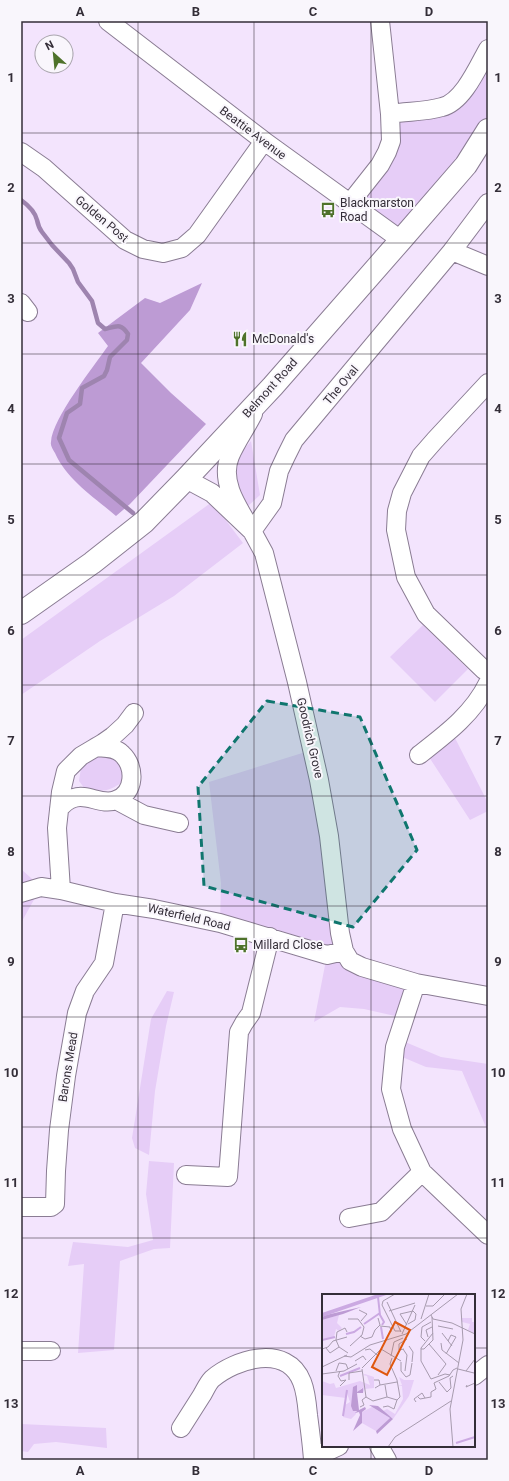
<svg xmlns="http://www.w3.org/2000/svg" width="509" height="1481" font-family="Roboto,sans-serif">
	<rect width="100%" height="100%" fill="#f3e4fd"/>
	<path fill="#e6cdf7" d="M488 49V130L401 240 350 203 371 178 390 114 441 108Z
		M251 441 260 495 248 506C239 490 232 478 238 459 240 453 247 446 251 441Z
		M212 502 243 543 174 596 100 641 21 695V640Z
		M423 625 468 669 435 702 390 657Z
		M455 738 488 803V811L470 820 429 757 444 747Z
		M312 750 344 951 416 983 404 1018 364 1009 340 1007 314 1022 327 955 220 923 221 883 209 782Z
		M106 753C119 759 125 766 124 781 108 792 104 792 85 789L79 781 81 768 94 756Z
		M21 869 41 887 21 923Z
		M167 991 174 992 166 1026 155 1091 149 1155 135 1148 132 1138 151 1019Z
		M398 1039 441 1057 488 1064V1132L462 1071 426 1067 395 1054Z
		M149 1161 174 1163 170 1248 154 1249 120 1261 114 1350 78 1353 84 1264 68 1266 73 1242 128 1247 153 1240 146 1194Z
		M21 1424 106 1428 107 1448 56 1442 34 1444 28 1452 21 1451Z"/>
	<path fill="#bd9bd4" d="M202 283 190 310 141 363 171 393 206 424 130 504 116 516C94 497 67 480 55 453 53 450 50 445 51 442 52 419 94 366 108 346L98 333 145 298 160 303Z"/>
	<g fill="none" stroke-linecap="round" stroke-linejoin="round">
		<path stroke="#9e84af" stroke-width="4.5" d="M21 200C28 205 35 212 37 220 38 225 39 228 42 232L52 245 69 263 73 269 78 282 92 301 98 323 105 329C117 326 121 323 128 334L127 340 110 357 107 370 104 376 82 388 80 404 67 413 59 438 69 460 133 513"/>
		<defs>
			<path id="minor" d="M108 21 264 141 401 240
				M390 114C407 111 425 112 442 107 463 102 478 67 488 49
				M21 152 44 168 125 240 143 249 163 253 182 248 197 235 264 141
				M350 203 380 165 387 152 391 141 390 114 380 21
				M488 203 452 251 294 440 286 456 279 471 272 503 252 531 264 553 297 682 319 780 329 836 340 933 344 951 350 961 362 967 416 983 488 996
				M452 251 488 266
				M21 303 28 312
				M488 383 435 440 421 456 402 493 397 511 396 530 406 577 426 614 484 670 488 672
				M186 479 212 493 252 531C239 509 219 482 230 456 236 442 246 428 253 414
				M419 755C446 734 473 714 488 683
				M116 800 144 815 179 823
				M59 809C63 804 67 800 74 798 87 793 102 806 116 800 135 793 136 767 122 754 115 747 106 748 96 747
				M61 890 57 828 61 792 66 771 81 756 103 743 113 736 125 725 134 713
				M21 893 41 887 61 890 115 903 154 909 220 923 327 955 344 951
				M416 983 395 1047 391 1089 402 1129 422 1172 488 1235
				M186 1175 228 1177 239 1032 244 1023 251 1013 270 937
				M21 1207H51L55 1204 56 1171 59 1130 66 1076 77 1013 85 991 104 963 115 903
				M349 1218 381 1212 422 1172
				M21 1351H51
				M474 1376 488 1365
				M181 1428C188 1417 195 1406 202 1395 205 1390 208 1383 212 1379 235 1359 287 1343 302 1382 306 1392 307 1404 308 1415 310 1430 312 1445 313 1460
				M379 1446 387 1460
				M313 1458 339 1446"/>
			<path id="trunk" d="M21 613 92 563 144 522 186 479 273 386 401 240 466 165 488 130"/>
		</defs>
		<use href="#minor" stroke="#8a7c93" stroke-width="20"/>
		<use href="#trunk" stroke="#8a7c93" stroke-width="24"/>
		<use href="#minor" stroke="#fff" stroke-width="18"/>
		<use href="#trunk" stroke="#fff" stroke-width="22"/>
	</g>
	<path fill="#0f766e" fill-opacity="0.2" stroke="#0f766e" stroke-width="3" stroke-dasharray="8 5" stroke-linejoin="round" d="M267 701 360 717 417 850 353 927 204 886 198 787Z"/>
	<path fill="none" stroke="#342e38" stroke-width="1" stroke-opacity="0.55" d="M138 21V1460M254 21V1460M371 21V1295M21 133H488M21 243H488M21 354H488M21 464H488M21 575H488M21 685H488M21 796H488M21 906H488M21 1017H488M21 1127H488M21 1238H488M21 1348H323M474 1348H488M371 1446V1460"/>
	<defs>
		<symbol id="bus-bare" viewBox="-9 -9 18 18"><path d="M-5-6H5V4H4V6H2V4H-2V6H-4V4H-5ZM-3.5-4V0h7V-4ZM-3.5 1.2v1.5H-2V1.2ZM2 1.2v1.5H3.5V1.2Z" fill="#4e722a" stroke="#f9f6fc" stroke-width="2.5" paint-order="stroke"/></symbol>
		<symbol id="restaurant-bare" viewBox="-9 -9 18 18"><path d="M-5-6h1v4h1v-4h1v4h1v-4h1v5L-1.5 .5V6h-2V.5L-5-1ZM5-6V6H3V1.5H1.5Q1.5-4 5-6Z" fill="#4e722a" stroke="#f9f6fc" stroke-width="2.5" paint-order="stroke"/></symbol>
	</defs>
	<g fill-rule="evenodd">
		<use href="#bus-bare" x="317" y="199" width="22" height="22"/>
		<use href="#restaurant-bare" x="229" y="328" width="22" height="22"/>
		<use href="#bus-bare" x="230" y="934" width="22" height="22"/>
	</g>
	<g text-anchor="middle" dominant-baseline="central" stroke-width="4" stroke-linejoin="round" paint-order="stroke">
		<g font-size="12" fill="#342e38" stroke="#f9f6fc">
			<text transform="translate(253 133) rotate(37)">Beattie Avenue</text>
			<text transform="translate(102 219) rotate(40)">Golden Post</text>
			<text transform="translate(341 385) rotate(-50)">The Oval</text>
			<text transform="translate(270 388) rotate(-48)">Belmont Road</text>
			<text transform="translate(310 738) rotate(77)">Goodrich Grove</text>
			<text transform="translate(189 917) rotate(13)">Waterfield Road</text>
			<text transform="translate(68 1067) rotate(-81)">Barons Mead</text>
		</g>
		<g font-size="12" fill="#342e38" stroke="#f9f6fc" text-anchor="start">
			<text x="340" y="203">Blackmarston<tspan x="340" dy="14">Road</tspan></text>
			<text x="252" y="339">McDonald's</text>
			<text x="253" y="945">Millard Close</text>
		</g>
	</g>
	<g transform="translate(322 1294)">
		<rect width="153" height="153" fill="#f3e4fd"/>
		<path d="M17 21 15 29 20 34 17 37 14 35 12 43 0 45V26ZM139 24H150V28H153V40L146 36 148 30 140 28ZM43 80 52 83V94L43 95 41 99 40 94 35 98 33 92 34 120 29 125 21 123 23 111 28 108 25 99 24 104 0 101V87L8 90 12 89 14 94 38 87 48 91 45 82 41 81ZM77 83 82 86H92L87 102 71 125 61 117 65 115 73 120 81 105 80 92 76 91H80ZM50 113 68 124 54 137 40 129V118Z" fill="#e6cdf7"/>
		<path d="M39 13 21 20 0 26V23L4 21ZM35 91V98L41 94V99H35L37 116 43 113 44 115 40 118V129L31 137 38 121 37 118 33 119 35 117H31L29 112 31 93ZM47 111 56 112 71 125 55 140 54 137 68 124Z" fill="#bd9bd4"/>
		<path d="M56 0H67L0 23V19Z" fill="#cba9e2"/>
		<path fill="none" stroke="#cba9e2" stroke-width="2" d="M56 3 58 21 62 28 60 31M42 30 58 19M59 33 61 45M24 40 32 38 39 33M0 46 13 43M18 82 38 74M21 122 25 96M134 149 153 143"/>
		<path fill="none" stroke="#a79bae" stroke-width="1" d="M73 0 61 7 60 11 73 37H79M65 8 79 38M104 12H111L123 0M37 16 45 20 39 27M67 17 93 9M109 21 111 25 130 29 153 40M26 25H36L42 33 40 41 28 52M99 25 107 0M86 30 93 26 94 20 91 17M85 31 78 20 91 17M58 32 68 33 69 38M116 32 131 35M53 36 58 31 56 24M25 38 23 34 15 38 14 46 17 53 26 59M111 39 99 54V67L109 85 123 80 128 81M120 39 130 52M80 40 93 11M38 42 43 45 50 43 53 36M106 43 104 36 110 33M103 47 99 43 100 33 109 28M119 49 120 56 137 69M107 50 124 70M87 52 91 58 90 68M4 54 8 59 17 53M0 55 6 53 11 47 25 43M81 55 85 61 83 77M82 55 77 56V50L85 45M99 55H102L111 46 110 23M43 56 48 55 55 61M124 60 134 43 129 41 126 47M22 62 29 63 48 51 84 40 136 0M69 62 72 48 81 44M33 67 41 62 44 66M79 68V77L84 83 88 81 90 69M0 73 25 61M40 74 59 55 79 67M40 75 44 103 51 107 65 103M136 75 152 79M14 77 17 69 24 70 26 75M144 77 153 65M0 80 22 77 35 70M116 81 124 70M27 86V79L40 77M52 86H57L58 91 53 94M114 88 127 82 131 76 135 74M117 88 125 98 129 94 128 84 131 82M58 91 75 88M63 91 65 103M145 91 144 93 153 89M18 92 24 86 19 87 16 82 18 77M65 103 75 106 78 103 75 86 68 70 70 64M96 103 98 105 109 103V98L114 95 112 89 114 88M94 108 92 105 100 99 103 104M38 113 42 111 40 106 44 103M61 113 66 112 72 115 75 106M66 153 73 143 129 107M131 153 128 115 141 46 139 15 145 0"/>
		<path fill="#df570e" fill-opacity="0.15" stroke="#df570e" stroke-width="2" d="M73 28 88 36 65 81 50 73Z"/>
		<rect width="153" height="153" fill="none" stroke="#342e38" stroke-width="2"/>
	</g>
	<rect width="509" height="1481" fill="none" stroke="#f9f6fc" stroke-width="44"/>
	<g transform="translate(54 54) rotate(333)"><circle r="19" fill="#f9f6fc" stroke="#aaa6ae"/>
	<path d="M0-3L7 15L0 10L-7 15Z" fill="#4e722a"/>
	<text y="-6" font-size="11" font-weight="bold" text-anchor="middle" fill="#342e38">N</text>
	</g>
	<rect x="22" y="22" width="465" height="1437" fill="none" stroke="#342e38" stroke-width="1.5"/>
	<g font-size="13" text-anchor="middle" font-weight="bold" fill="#342e38">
		<text x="80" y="16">A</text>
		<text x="196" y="16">B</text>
		<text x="313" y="16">C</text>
		<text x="429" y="16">D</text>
		<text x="11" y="82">1</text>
		<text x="498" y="82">1</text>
		<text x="11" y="192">2</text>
		<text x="498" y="192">2</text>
		<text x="11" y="303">3</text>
		<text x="498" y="303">3</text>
		<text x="11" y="413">4</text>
		<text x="498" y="413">4</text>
		<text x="11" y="524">5</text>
		<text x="498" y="524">5</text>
		<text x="11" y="635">6</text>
		<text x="498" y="635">6</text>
		<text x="11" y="745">7</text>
		<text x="498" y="745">7</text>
		<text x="11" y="856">8</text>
		<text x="498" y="856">8</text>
		<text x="11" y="966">9</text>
		<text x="498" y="966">9</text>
		<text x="11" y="1077">10</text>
		<text x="498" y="1077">10</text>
		<text x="11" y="1187">11</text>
		<text x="498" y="1187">11</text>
		<text x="11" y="1298">12</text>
		<text x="498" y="1298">12</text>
		<text x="11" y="1408">13</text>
		<text x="498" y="1408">13</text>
		<text x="80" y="1475">A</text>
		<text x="196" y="1475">B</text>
		<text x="313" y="1475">C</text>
		<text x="429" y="1475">D</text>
	</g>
</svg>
